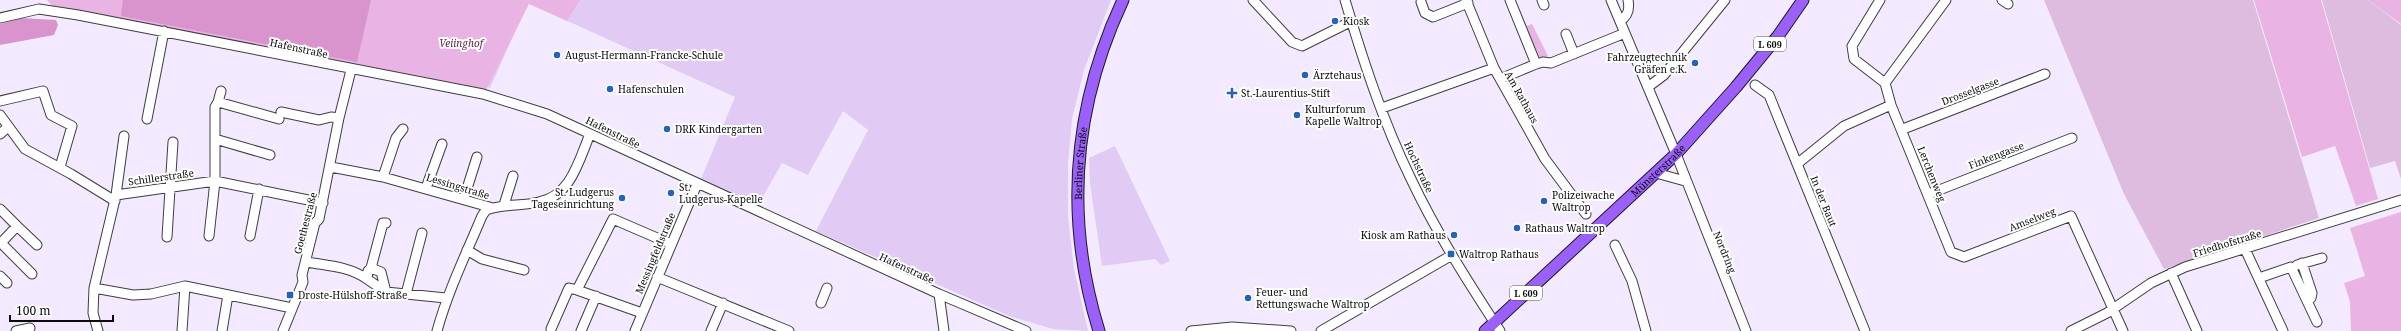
<svg xmlns="http://www.w3.org/2000/svg" width="2401" height="331" font-family="'Noto Serif',serif">
	<rect width="100%" height="100%" fill="#f3eaff"/>
	<path fill="#e1cbf4" d="M371 0H1111L1084 70 1072 119 1068 164V217L1074 269 1088 331 1053 329 1009 316 816 231 868 130 843 111 808 175 782 163 758 205 701 179 735 97 528 3 490 88 445 78Z
		M1115 146 1170 261 1161 265 1155 259 1102 266 1090 183 1089 158Z"/>
	<path fill="#e9b4e3" d="M47 0H580L567 21 529 4 486 90 55 9Z
		M2254 0H2321L2378 199 2356 206 2335 146 2302 157Z
		M2368 0H2401V24Z
		M1532 24 1548 56 1538 60 1524 27Z
		M2401 212V331H2351L2350 302 2344 283 2365 276 2350 228Z"/>
	<path fill="#d994cd" d="M123 0H371L357 62 121 16Z
		M21 18 56 20 58 25 54 35 0 45V24Z"/>
	<path fill="#debce0" d="M2044 0H2253L2319 218 2164 269 2124 194Z
		M2322 0H2368L2401 25V179L2395 161 2370 168Z"/>
	<g fill="none" stroke-linecap="round" stroke-linejoin="round">
		<defs>
			<path id="minor" d="M1253 0 1292 42 1302 46 1352 21
				M1345 0C1363 60 1383 122 1411 179 1436 232 1468 282 1500 331
				M1466 0 1494 68
				M1542 0 1544 5
				M1611 0 1676 154 1746 331
				M1880 0 1852 46 1854 59 1885 83
				M2002 0 2008 4
				M1421 2 1425 13 1433 17 1468 3
				M0 18 39 9 78 15 483 94 547 114 939 294 1026 331
				M1620 21C1628 16 1630 10 1628 0
				M1566 34 1574 54
				M1536 64 1543 62 1551 63 1625 33
				M1500 79 1536 64 1510 0
				M1885 83 1891 105 1951 252 1964 257 2071 216 2123 331
				M1885 83 1946 0
				M1755 85 1769 95 1865 331
				M1648 87 1664 75 1725 0
				M0 101 43 91 51 115 72 126 60 167
				M218 102 221 91
				M1382 108 1494 68 1545 159 1586 214
				M281 112 319 120 331 117 339 118
				M0 115 25 149 71 174 115 201
				M147 119 164 31
				M1903 129 2045 74
				M0 134 8 127
				M215 139 270 155
				M1797 164 1844 126 1891 105
				M331 167 383 177 493 208C508 204 524 206 539 202 571 196 579 160 590 134
				M1656 173 1685 181
				M383 177 396 138 403 129
				M426 188 442 144
				M1929 194 2072 138
				M116 195 124 136
				M464 198 477 157
				M504 205 513 176
				M0 209 17 226 0 244
				M17 226 37 245
				M209 236 215 181V107L218 102 279 119
				M250 236 259 189
				M167 237 173 142
				M1 243 32 274
				M1615 245 1632 281 1646 331
				M2245 249 2283 331
				M467 250 482 259 524 270
				M307 262C328 266 348 266 367 279
				M2302 263 2312 293 2311 298 2307 300
				M2297 265 2322 258
				M371 268 383 223H386
				M2171 273 2197 331
				M0 276 7 283
				M657 277 789 331
				M2259 278 2291 267 2317 322
				M94 288 133 295 151 294 185 286 292 308
				M386 292 381 272 371 268 368 271 367 279 386 292 446 298
				M406 294 422 233
				M939 294 944 331
				M821 303 827 288
				M642 313 577 290 613 219 671 244
				M551 329 569 288 577 290
				M16 331 30 328
				M98 331 93 313 94 288 116 195 215 181 323 203
				M182 331 185 286
				M222 331 228 295
				M283 331 303 282 302 275 315 223 319 219 339 118 351 70
				M437 331C448 291 466 254 482 216L486 210 493 208
				M581 331 596 296
				M635 331 697 184
				M711 331 723 303
				M1191 331 1232 327 1291 331
				M1321 331 1452 255
				M2071 331 2107 313 2151 283 2185 267 2401 200"/>
			<g id="major">
				<path id="s1" d="M1099 331C1064 218 1073 107 1123 0"/>
				<path id="s2" d="M1485 331 1676 154 1736 87 1778 36 1803 0"/>
			</g>
		</defs>
		<use href="#minor" stroke="#3e3e3e" stroke-width="11"/>
		<use href="#major" stroke="#1c1c1c" stroke-width="13"/>
		<use href="#minor" stroke="#fff" stroke-width="9"/>
		<use href="#major" stroke="#9b60f9" stroke-width="11"/>
	</g>
	<g fill="#2463bb" stroke="#fff" stroke-width="1.5">
		<circle cx="1335" cy="21" r="4"/>
		<circle cx="557" cy="55" r="4"/>
		<circle cx="1695" cy="63" r="4"/>
		<circle cx="1305" cy="75" r="4"/>
		<circle cx="610" cy="89" r="4"/>
		<path d="M1230 87h4v4h4v4h-4v4h-4v-4h-4v-4h4z"/>
		<circle cx="1297" cy="115" r="4"/>
		<circle cx="667" cy="129" r="4"/>
		<circle cx="671" cy="193" r="4"/>
		<circle cx="622" cy="198" r="4"/>
		<circle cx="1544" cy="201" r="4"/>
		<circle cx="1517" cy="228" r="4"/>
		<circle cx="1454" cy="235" r="4"/>
		<rect x="1447" y="250" width="8" height="8" rx="2"/>
		<rect x="286" y="291" width="8" height="8" rx="2"/>
		<circle cx="1248" cy="298" r="4"/>
	</g>
	<g text-anchor="middle" dominant-baseline="central" stroke-width="4" stroke-linejoin="round" paint-order="stroke">
		<g fill="#fff" stroke="#545454" stroke-width="1">
			<rect x="1754" y="37" width="32" height="14" rx="3"/>
			<rect x="1510" y="286" width="32" height="14" rx="3"/>
		</g>
		<g font-size="9" font-weight="bold" fill="#0b0b0b">
			<text x="1770" y="44">L 609</text>
			<text x="1526" y="293">L 609</text>
		</g>
		<g font-size="10" fill="#0b0b0b" stroke="#fff" text-anchor="start">
			<text x="1343" y="21">Kiosk</text>
			<text x="565" y="55">August-Hermann-Francke-Schule</text>
			<text x="1687" y="57" text-anchor="end">Fahrzeugtechnik<tspan x="1687" dy="12">Gräfen e.K.</tspan></text>
			<text x="1313" y="75">Ärztehaus</text>
			<text x="618" y="89">Hafenschulen</text>
			<text x="1241" y="93">St.-Laurentius-Stift</text>
			<text x="1305" y="109">Kulturforum<tspan x="1305" dy="12">Kapelle Waltrop</tspan></text>
			<text x="675" y="129">DRK Kindergarten</text>
			<text x="679" y="187">St.<tspan x="679" dy="12">Ludgerus-Kapelle</tspan></text>
			<text x="614" y="192" text-anchor="end">St. Ludgerus<tspan x="614" dy="12">Tageseinrichtung</tspan></text>
			<text x="1552" y="195">Polizeiwache<tspan x="1552" dy="12">Waltrop</tspan></text>
			<text x="1525" y="228">Rathaus Waltrop</text>
			<text x="1446" y="235" text-anchor="end">Kiosk am Rathaus</text>
			<text x="1459" y="254">Waltrop Rathaus</text>
			<text x="1256" y="292">Feuer- und<tspan x="1256" dy="12">Rettungswache Waltrop</tspan></text>
			<text x="298" y="295">Droste-Hülshoff-Straße</text>
		</g>
		<g font-size="10" font-style="italic" fill="#631c45" stroke="#fff">
			<text x="461" y="43">Veiinghof</text>
		</g>
		<g font-size="10" fill="#0b0b0b" stroke="#fff">
			<text transform="translate(299 48) rotate(12)">Hafenstraße</text>
			<text transform="translate(1970 91) rotate(-21)">Drosselgasse</text>
			<text transform="translate(1522 97) rotate(61)">Am Rathaus</text>
			<text transform="translate(613 132) rotate(26)">Hafenstraße</text>
			<text transform="translate(1996 155) rotate(-21)">Finkengasse</text>
			<text stroke="none"><textPath href="#s1" startOffset="170">Berliner Straße</textPath></text>
			<text transform="translate(1419 167) rotate(65)">Hochstraße</text>
			<text stroke="none"><textPath href="#s2" startOffset="236">Münsterstraße</textPath></text>
			<text transform="translate(1932 174) rotate(68)">Lerchenweg</text>
			<text transform="translate(161 177) rotate(-8)">Schillerstraße</text>
			<text transform="translate(458 186) rotate(17)">Lessingstraße</text>
			<text transform="translate(1824 201) rotate(68)">In der Baut</text>
			<text transform="translate(2032 219) rotate(-21)">Amselweg</text>
			<text transform="translate(305 223) rotate(-75)">Goethestraße</text>
			<text transform="translate(2227 243) rotate(-17)">Friedhofstraße</text>
			<text transform="translate(1725 252) rotate(68)">Nordring</text>
			<text transform="translate(655 253) rotate(-67)">Messingfeldstraße</text>
			<text transform="translate(907 268) rotate(25)">Hafenstraße</text>
		</g>
	</g>
	<path d="M10 315v6h103v-6" fill="none" stroke="#0b0b0b" stroke-width="2"/>
	<text x="16" y="315" font-size="12" fill="#0b0b0b" stroke="#ffffff" stroke-width="3" paint-order="stroke">100 m</text>
</svg>
